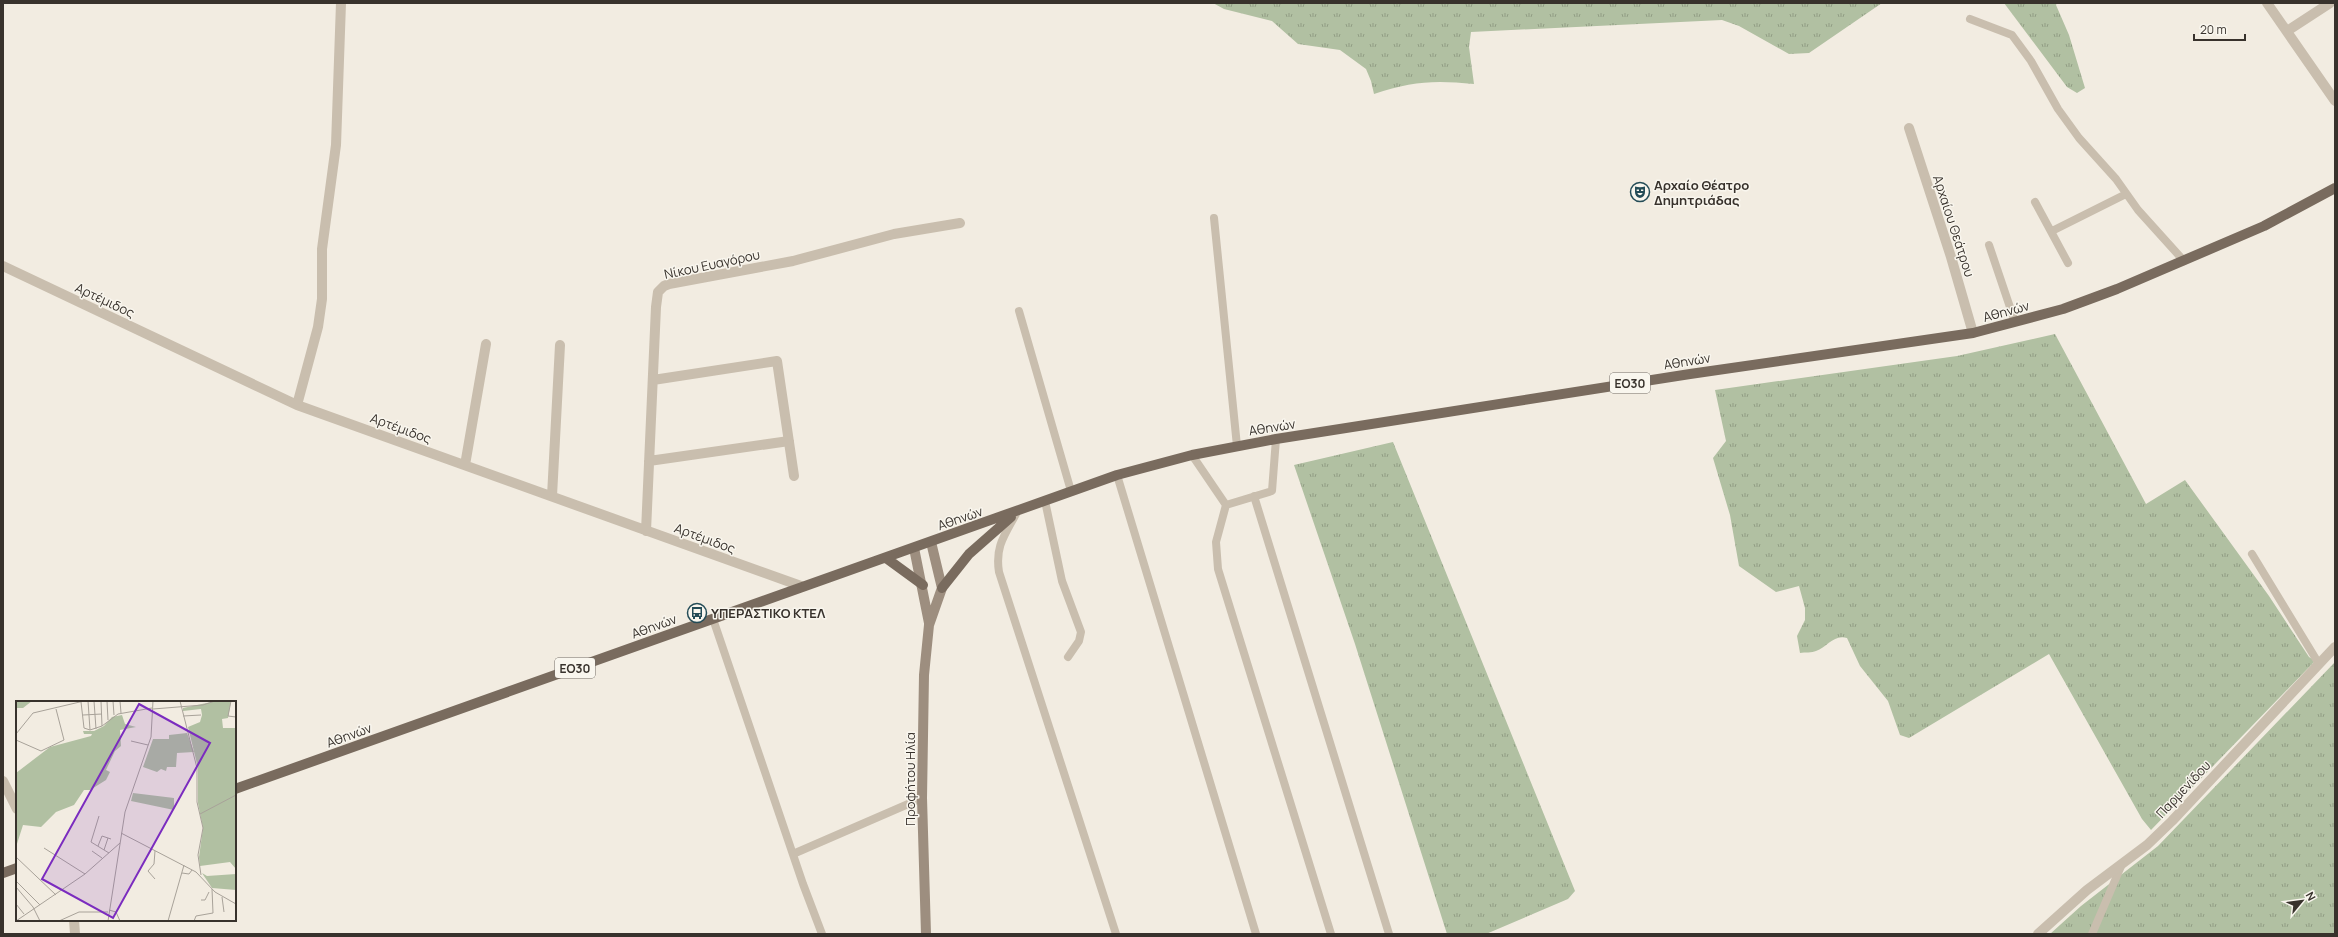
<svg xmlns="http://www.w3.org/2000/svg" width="2338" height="937" font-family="Manrope,sans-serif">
	<defs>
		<pattern id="grass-tufts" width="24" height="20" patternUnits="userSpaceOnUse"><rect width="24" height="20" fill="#b1c0a2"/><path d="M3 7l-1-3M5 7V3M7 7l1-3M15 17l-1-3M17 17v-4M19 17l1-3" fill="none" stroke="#919d84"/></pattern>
	</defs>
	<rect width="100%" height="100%" fill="#f2ece1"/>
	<path fill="url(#grass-tufts)" d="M1213 3H1882L1809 53 1789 54 1739 26 1722 20 1471 32 1469 47 1474 84C1435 80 1412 81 1374 94L1371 81 1366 69 1340 50 1298 44 1272 21 1224 9Z
		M2004 3H2057L2056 5 2069 35 2085 88 2077 93 2067 87Z
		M2055 334 2146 504 2185 480 2269 596 2309 657 2315 661 2151 830 2142 819 2049 654 1909 738 1900 735 1888 701 1860 666 1847 638C1834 634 1827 647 1816 651 1812 653 1805 652 1800 653L1797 636 1805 620V608L1799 586 1776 592 1739 566 1730 515 1713 458 1726 441 1715 390 1957 356Z
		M1393 442 1575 891 1568 899 1486 934H1447L1355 644 1294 465Z
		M2335 662V934H2050L2081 906 2158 846Z"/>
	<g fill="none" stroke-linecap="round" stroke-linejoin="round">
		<path stroke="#c9beae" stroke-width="8" d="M1970 19 2012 35 2031 61 2058 109 2079 138 2116 179 2138 210 2184 261
			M2035 202 2068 263
			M1214 218 1237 446
			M2052 231 2126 194
			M1989 245 2015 322
			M1019 311 1071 491
			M1192 455 1226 505 1272 491 1276 439
			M1117 475 1256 934
			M1254 496 1389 934
			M1045 501 1062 581 1081 632 1079 641 1068 657
			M1226 505 1216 542 1218 569 1331 934
			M1016 514C1004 536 995 547 999 572L1116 934
			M2252 554 2319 664
			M713 619 803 884 822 934
			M793 854 922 798
			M2092 934 2122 864"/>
		<path stroke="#c9beae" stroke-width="10" d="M2267 3 2335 101
			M2287 31 2330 3
			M1909 128 1951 257 1973 333
			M3 266 297 405 801 586
			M653 380 777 361 794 476
			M297 405 318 327 322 299V249L336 145 341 3
			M649 461 789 441
			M465 465 486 344
			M552 496 560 345
			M646 531 656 307 658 292 664 286 669 284 793 261 894 234 960 223
			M3 781 17 809
			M74 920 75 934
			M2038 934 2087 890 2147 845 2172 821 2335 647"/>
		<path stroke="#9d8e7f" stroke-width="10" d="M914 548 929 623
			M926 934 922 798 924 675 929 625 942 588 931 542"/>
		<path stroke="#796b5e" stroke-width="10" d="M886 558 923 585
			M942 588 969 554 1011 517
			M235 789 1117 475 1192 455 1276 439 1690 374 1973 333 2063 309 2117 289 2264 226 2335 188
			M3 873 17 868"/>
	</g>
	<defs>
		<symbol id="theatre-ring" viewBox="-11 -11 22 22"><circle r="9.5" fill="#f9f6ee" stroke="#244c57" stroke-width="1.5"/><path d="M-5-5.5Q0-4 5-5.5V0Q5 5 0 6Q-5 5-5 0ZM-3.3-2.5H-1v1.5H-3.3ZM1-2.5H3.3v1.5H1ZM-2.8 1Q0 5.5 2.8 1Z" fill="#244c57"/></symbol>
		<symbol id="bus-ring" viewBox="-11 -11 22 22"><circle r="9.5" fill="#f9f6ee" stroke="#244c57" stroke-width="1.5"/><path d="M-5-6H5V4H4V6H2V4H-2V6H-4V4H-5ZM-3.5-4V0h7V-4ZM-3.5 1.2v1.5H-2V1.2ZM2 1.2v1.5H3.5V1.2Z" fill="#244c57"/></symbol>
	</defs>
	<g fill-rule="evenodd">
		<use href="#theatre-ring" x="1629" y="181" width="22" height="22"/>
		<use href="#bus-ring" x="686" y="602" width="22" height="22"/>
	</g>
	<g text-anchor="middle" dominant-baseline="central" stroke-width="3" stroke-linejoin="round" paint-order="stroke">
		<g fill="#f9f6ee" stroke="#726d66" stroke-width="1">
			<rect x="1610" y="373" width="40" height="20" rx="3"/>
			<rect x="555" y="658" width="40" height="20" rx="3"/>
		</g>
		<g font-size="12" font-weight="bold" fill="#38322c">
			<text x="1630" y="383">ΕΟ30</text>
			<text x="575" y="668">ΕΟ30</text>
		</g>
		<g font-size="13" font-weight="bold" fill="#38322c" stroke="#f9f6ee" text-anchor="start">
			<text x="1654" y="185">Αρχαίο Θέατρο<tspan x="1654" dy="15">Δημητριάδας</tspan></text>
			<text x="711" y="613">ΥΠΕΡΑΣΤΙΚΟ ΚΤΕΛ</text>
		</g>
		<g font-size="13" fill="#38322c" stroke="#f9f6ee">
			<text transform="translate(1954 226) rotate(72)">Αρχαίου Θεάτρου</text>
			<text transform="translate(712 264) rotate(-12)">Νίκου Ευαγόρου</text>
			<text transform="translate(105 300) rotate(25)">Αρτέμιδος</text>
			<text transform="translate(2006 311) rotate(-15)">Αθηνών</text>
			<text transform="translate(1687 361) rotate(-9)">Αθηνών</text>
			<text transform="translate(1272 427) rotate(-9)">Αθηνών</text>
			<text transform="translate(401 428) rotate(20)">Αρτέμιδος</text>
			<text transform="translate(960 518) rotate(-19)">Αθηνών</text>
			<text transform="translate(705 538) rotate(20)">Αρτέμιδος</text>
			<text transform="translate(654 626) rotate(-20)">Αθηνών</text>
			<text transform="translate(349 735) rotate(-20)">Αθηνών</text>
			<text transform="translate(910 779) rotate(-90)">Προφήτου Ηλία</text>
			<text transform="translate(2183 789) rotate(-47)">Παρμενίδου</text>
		</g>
	</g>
	<g transform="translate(16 701)">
		<rect width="220" height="220" fill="#f2ece1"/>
		<path d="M0 0H16L7 7H0ZM200 0H215L212 17 206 18 207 27H220V168L214 161 184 165 183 156 187 127 182 102V67L172 26 184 21 186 14 185 8 167 10V7ZM106 14 109 23 120 26 104 29 105 45 99 50 90 69 94 71 90 79 74 89H68L58 104 40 111 25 126 7 124 0 146V72L34 46 75 35 76 33H68L67 30H78L88 25 96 16ZM171 32 178 51 161 52 160 66H151L150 70 145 68 141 71 127 66 137 38H153V34ZM117 92 158 97V109L115 100ZM186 172 191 175 220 173V189L196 187Z" fill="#b1c0a2"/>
		<path fill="none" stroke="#a8a299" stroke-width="1" d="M72 0 74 29M78 0 80 28M85 0 86 25M91 0 92 19M97 0 98 14M104 0 105 12M164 0 181 67V101L187 127 182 154 185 174M215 0 212 15 220 16M65 1 68 27 74 29 86 25 102 13 136 7M137 8 187 4 199 0M67 14 86 13M167 15 185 14M0 33 17 12 68 0M0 39 25 50 48 39 40 8M115 40 132 44M184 113 220 94M83 115 75 141 93 152M105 132 180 171 199 191 220 203M82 145 86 135 95 138M28 147 69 173M88 149 92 137M76 150 86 157M0 156 40 194M166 172 173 173 176 169M139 178 132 170 138 163 139 150M0 180 24 204M0 186 17 206 24 220M206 196 208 211M185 199H189L193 191M0 203 8 213M93 209 100 211 104 220M0 220 69 173 104 142M43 220 63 211H92M92 220 109 111 135 36 137 0M152 220 168 164M178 220 180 215 197 212 196 188"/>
		<path fill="#7b2cbf" fill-opacity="0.15" stroke="#7b2cbf" stroke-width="2" d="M123 3 194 42 97 217 26 178Z"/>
		<rect width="220" height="220" fill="none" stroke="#38322c" stroke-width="2"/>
	</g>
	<rect width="2338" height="937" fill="none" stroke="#38322c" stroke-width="8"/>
	<g transform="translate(2302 901) rotate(61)" stroke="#f9f6ee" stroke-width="3" paint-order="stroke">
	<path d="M0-3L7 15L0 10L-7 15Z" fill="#38322c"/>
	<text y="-6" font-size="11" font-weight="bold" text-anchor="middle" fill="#38322c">N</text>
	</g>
	<path d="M2194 34v6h51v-6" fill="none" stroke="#38322c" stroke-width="2"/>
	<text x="2200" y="34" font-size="12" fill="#38322c" stroke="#f9f6ee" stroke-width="3" paint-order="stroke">20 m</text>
</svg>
